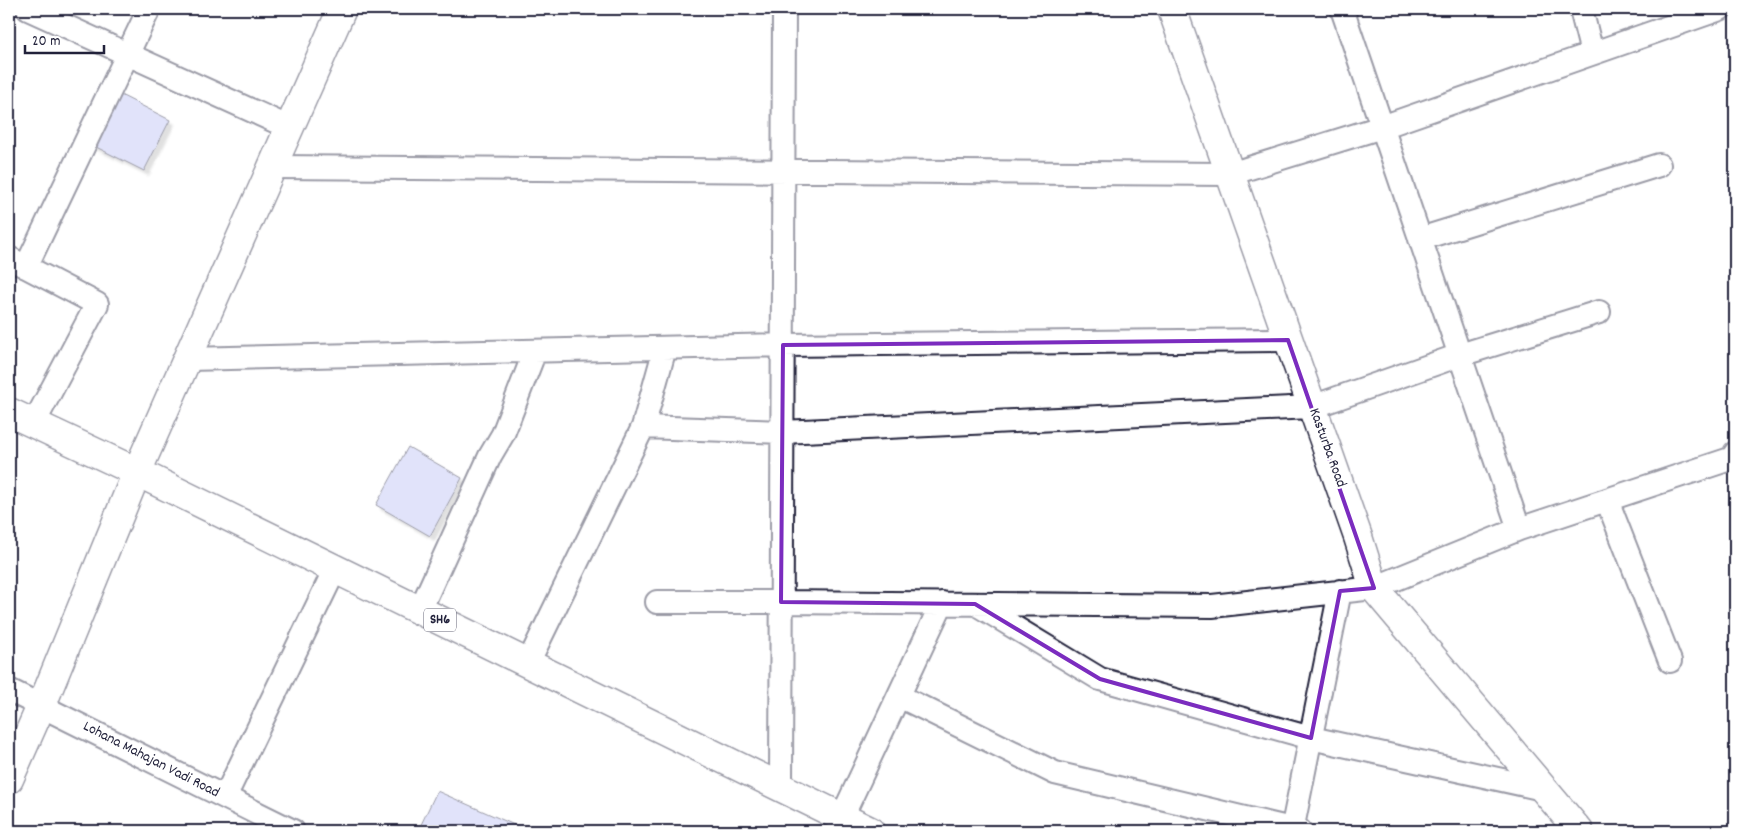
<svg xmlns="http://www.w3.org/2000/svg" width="1744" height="840" font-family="Dekko,sans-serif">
	<defs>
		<filter id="shadow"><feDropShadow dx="4.5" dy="4.5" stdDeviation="1" flood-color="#0004"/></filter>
	</defs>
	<rect width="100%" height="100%" fill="#fff"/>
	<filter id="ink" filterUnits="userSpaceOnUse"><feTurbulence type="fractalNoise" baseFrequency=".02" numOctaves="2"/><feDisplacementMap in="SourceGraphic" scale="10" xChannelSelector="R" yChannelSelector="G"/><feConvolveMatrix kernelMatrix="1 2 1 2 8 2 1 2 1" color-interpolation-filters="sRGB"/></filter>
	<g filter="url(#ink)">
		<path fill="#bdc2f4" stroke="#22223b" filter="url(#shadow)" d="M103 86 170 120 144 171 78 138Z
			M408 447 462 478 430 536 376 505Z
			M437 791 528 831H418Z"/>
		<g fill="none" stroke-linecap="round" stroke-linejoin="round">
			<defs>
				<path id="minor" d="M28 9 290 128
					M1342 9 1519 529
					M1581 9 1592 53
					M272 167 1230 174 1382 127 1720 9
					M1420 239 1659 165
					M9 258 97 304 34 423
					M26 267 149 9
					M188 359 783 345 1288 340
					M643 427 782 432 1312 407 1460 355 1599 312
					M1607 500 1670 661
					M657 602H781L1212 606 1374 588 1519 529 1733 458 1735 453
					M976 604 1100 679 1311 738 1543 789
					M420 610 490 456 503 434 535 351
					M528 663 643 427 665 348
					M9 690 293 831
					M899 696 1055 773 1300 831
					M781 787 784 9
					M225 797 335 569
					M842 817 942 603
					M1292 831 1340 591"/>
				<path id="tertiary" d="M1172 9 1358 537 1374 588 1579 831
					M9 779 46 695 137 472 342 9"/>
				<path id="primary" d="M9 412 137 472 870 831"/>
			</defs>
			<use href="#minor" stroke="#22223b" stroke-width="26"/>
			<use href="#tertiary" stroke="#22223b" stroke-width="31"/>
			<use href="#primary" stroke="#22223b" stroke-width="31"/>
			<use href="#minor" stroke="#fff" stroke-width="22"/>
			<use href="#tertiary" stroke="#fff" stroke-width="28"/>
			<use href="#primary" stroke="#fff" stroke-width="28"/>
		</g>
	</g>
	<path d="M0 0H1744V840H0ZM1288 340 1374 588 1340 591 1311 738 1100 679 975 604 781 602 783 345Z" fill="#fff" fill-opacity=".55" fill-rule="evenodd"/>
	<path fill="none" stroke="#7b2cbf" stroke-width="4" stroke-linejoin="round" d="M1288 340 1374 588 1340 591 1311 738 1100 679 975 604 781 602 783 345Z"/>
	<g text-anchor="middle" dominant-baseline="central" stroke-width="4.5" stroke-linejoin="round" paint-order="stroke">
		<rect fill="#fff" stroke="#646476" stroke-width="1" x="424" y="608.5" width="32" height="23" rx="4"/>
		<g font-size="14" font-weight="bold" fill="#22223b">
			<text x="440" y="620">SH6</text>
		</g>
		<g font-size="15" fill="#22223b" stroke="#fff">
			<text transform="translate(1327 448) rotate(70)">Kasturba Road</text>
			<text transform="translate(151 760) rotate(27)">Lohana Mahajan Vadi Road</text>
		</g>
	</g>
	<rect width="1744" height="840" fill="none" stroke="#fff" stroke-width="30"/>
	<rect x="15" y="15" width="1714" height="810" fill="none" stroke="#22223b" stroke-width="2" filter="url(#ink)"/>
	<path d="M25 45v8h79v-8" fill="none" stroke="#22223b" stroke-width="2.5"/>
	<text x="32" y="45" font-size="15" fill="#22223b" stroke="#ffffff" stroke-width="4" paint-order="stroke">20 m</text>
</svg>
